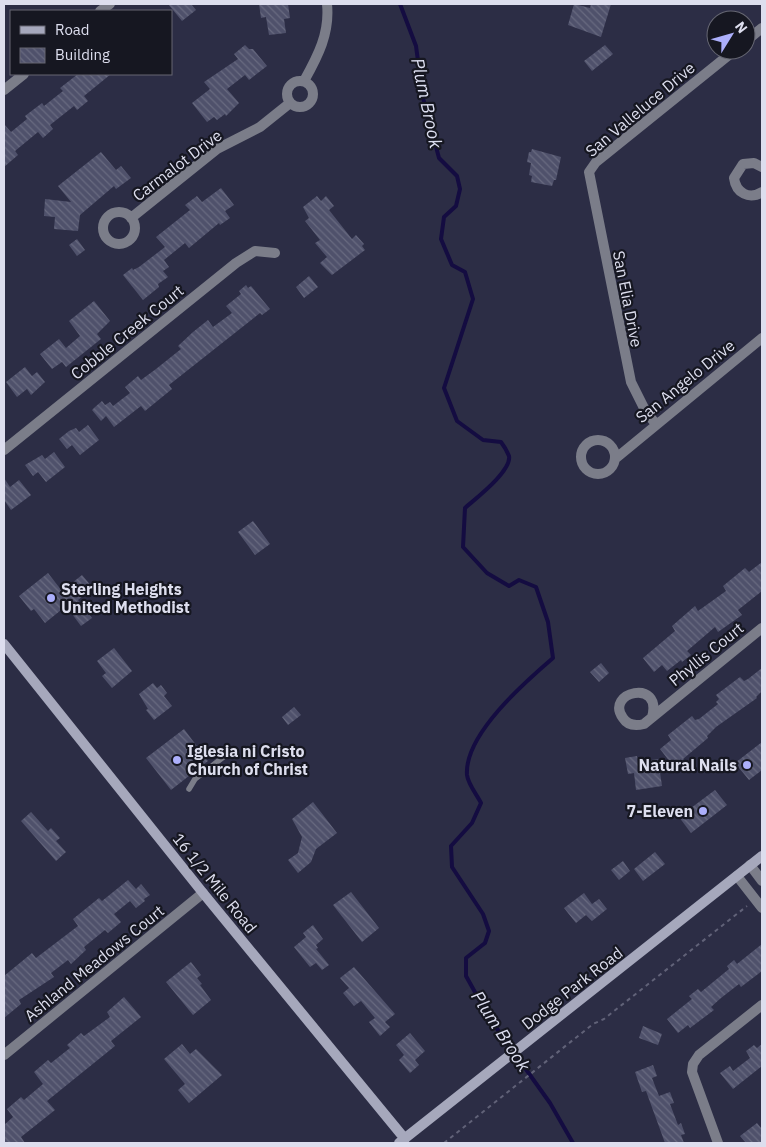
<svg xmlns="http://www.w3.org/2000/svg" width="766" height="1147" font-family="'IBM Plex Sans',sans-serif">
	<defs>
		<pattern id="building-back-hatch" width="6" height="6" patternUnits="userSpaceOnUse" patternTransform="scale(1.25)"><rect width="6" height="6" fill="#4f516b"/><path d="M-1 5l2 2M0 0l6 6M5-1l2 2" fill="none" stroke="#686a80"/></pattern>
	</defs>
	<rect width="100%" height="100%" fill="#2c2d45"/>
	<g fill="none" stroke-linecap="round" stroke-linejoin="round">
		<path stroke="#140c41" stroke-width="4" d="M400 4 416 46 423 98 439 158 457 176 460 189 456 206 444 217 441 239 452 265 465 272 473 299 444 388 457 421 483 440 501 442C504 446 507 451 509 456 512 471 475 499 465 508L463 547 487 573 509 586 519 580 536 587 548 622 553 658C525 682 464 735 467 775 468 784 477 795 481 803L472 823 451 846 452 867 483 914 489 931 485 943 466 958V976L490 1019 550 1103 573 1143"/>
	</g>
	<path fill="url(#building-back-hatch)" d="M168 4H191L196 10 182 21Z
		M259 4H288L290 18 284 19 286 33 269 35 266 17 261 18Z
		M574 4 590 8 591 4H611L601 37 568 25Z
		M245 45 249 49H253L267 66 249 80 245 75 227 89 239 103 226 116 225 114 217 120 214 117 207 122 192 103 210 89 204 82 238 59 234 54Z
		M605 45 613 54 592 71 584 61Z
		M78 74H111L84 96 88 101 77 110 74 106 50 125 53 129 43 138 38 132 15 151 18 155 4 167V124L11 132 27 119 25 116 42 103 44 106 63 91 60 88Z
		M532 149 561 157 556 180H554L552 186 531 182 532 176 529 175 531 163 527 162 529 152H531Z
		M101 152 116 170 121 166 131 178 116 189 114 186 80 215 78 231 54 229 55 217 44 216 45 199 71 202 58 186Z
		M221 188 234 205 225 211 230 218 220 225 219 223 189 248 185 243 164 260 169 267 163 271 168 277 158 284 159 287 143 300 123 275 132 268 133 270 139 267 165 247 156 237 190 210 185 205 197 196 202 202Z
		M317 196 321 201 326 196 334 206 329 210 352 239 356 235 364 244 362 246 365 250 332 275 320 263 327 257 315 243 320 240 305 221 309 218 303 207Z
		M77 239 85 250 77 256 69 245Z
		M309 276 318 287 304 298 296 287Z
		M246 285 248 288 251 286 270 309 262 315 260 313 169 385 172 389 145 411 141 406 114 427 106 416 101 421 92 410 95 407 102 401 105 405 110 402 113 406 130 393 125 387 138 376 141 380 156 369 181 349 178 346 193 332 208 320 213 327 232 313 226 306 241 294 239 291Z
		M94 301 110 321 97 334 101 339 66 367 62 362 52 369 40 354 59 339 66 348 80 336 69 321Z
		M25 367 32 376 37 372 45 382 31 395 27 389 17 397 6 382Z
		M88 425 99 440 80 455 72 445 67 449 59 439 69 431 76 428 79 432Z
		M54 452 65 467 46 482 38 472 33 476 25 465 42 455 45 459Z
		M4 478 10 487 19 480 31 495 11 510 4 500Z
		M253 521 270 544 255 555 238 532Z
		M762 562V591L738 610 742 615 718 632 715 627 687 651 691 655 682 662 681 660 667 671 662 665 654 672 643 658 675 631 672 626 695 606 698 611 726 591 723 586 745 568 749 572Z
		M48 573 62 591 82 575 93 588 78 600 92 618 81 626 66 606 45 623 34 609 31 611 19 596Z
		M114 648 132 671 112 688 102 676 106 673 97 661Z
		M601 663 609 673 599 682 590 672Z
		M762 668V691L756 697 757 698 716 727 707 736 708 738 683 759 686 763 677 771 660 749 671 740 668 735 692 716 695 720 699 719 718 704 716 702 719 699 716 695 740 677 744 681 748 679Z
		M153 683 157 688 161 685 167 693 164 696 172 706 154 720 146 710 148 709 139 694Z
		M294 707 301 715 288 725 282 717Z
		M184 729 208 761 171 790 146 758Z
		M762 742V770L749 780 735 763Z
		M637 756 638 762 658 759 662 786 636 790 634 773 628 774 625 758Z
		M715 790 727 805 691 833 679 817Z
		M313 802 337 833 316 849 311 862 298 873 288 860 298 853 302 837 292 819Z
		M31 812 48 831 51 828 60 838 56 841 66 852 56 861 21 821Z
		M655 852 665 864 643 881 634 869Z
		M623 861 630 871 619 880 611 870Z
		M128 880 136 889 141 884 150 895 144 899 145 901 136 908 130 901 114 914 121 922 108 933 105 930 84 947 86 950 71 964 68 960 51 973 54 977 19 1000 21 1004 4 1018V976L32 953 36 958 78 926 73 919 99 898 102 901Z
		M351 892 379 928 362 942 333 905Z
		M584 893 592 904 599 899 607 909 592 921 586 915 576 923 564 908Z
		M313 925 323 939 316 945 318 948 316 949 329 965 322 970 316 963 310 967 294 947 306 937 303 933Z
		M762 944V971L741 987 739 984 721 998 711 1007 714 1010 690 1028 688 1025 678 1033 667 1019 692 999 689 996 698 989 701 992 729 969 727 966 734 960 737 964Z
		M191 962 201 975 197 978 202 984 200 985 211 1000 193 1015 166 982Z
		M354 967 395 1014 385 1022 390 1027 380 1036 369 1022 375 1018 361 1001 354 1006 343 993 349 988 340 978Z
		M124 997 141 1017 111 1041 115 1046 47 1101 55 1110 21 1137 25 1143H4V1125L13 1117 7 1109 21 1097 24 1100 43 1084 34 1072 48 1060 51 1063 70 1048 67 1045 81 1033 84 1036 110 1017 107 1012Z
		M643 1026 662 1034 658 1045 639 1038Z
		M410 1033 425 1051 415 1060 419 1065 410 1073 399 1060 404 1055 396 1045Z
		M182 1044 190 1054 196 1049 222 1075 189 1103 178 1090 185 1084 164 1059Z
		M762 1044V1066L733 1089 720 1073 730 1066 733 1071 750 1058 746 1051 754 1045 757 1048Z
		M653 1065 657 1076 652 1078 659 1096 670 1092 674 1103 670 1104 678 1125 681 1123 685 1134 681 1135 684 1143H665L646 1091 642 1092 635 1072Z
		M757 1123 762 1129V1143H746L740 1136Z"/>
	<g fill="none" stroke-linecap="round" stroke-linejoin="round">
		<path stroke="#616278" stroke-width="2" stroke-dasharray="4 4" stroke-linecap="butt" d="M444 1143 593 1024 604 1019 747 906"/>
		<path stroke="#7b7d89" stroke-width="5.5" d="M189 789 195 779 226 755"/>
		<path stroke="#7b7d89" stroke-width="10" d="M100 11 110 4
			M746 41 762 28
			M287 94a13 13 0 1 1 26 0a13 13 0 1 1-26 0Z
			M304 81C318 56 330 33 327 4
			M4 90 24 74
			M762 167 754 163 743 164 734 178C736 193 749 200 762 192
			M103 228a16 16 0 1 1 32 0a16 16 0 1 1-32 0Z
			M131 218 217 149 260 127 290 103
			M656 424 646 412 631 382 589 172 596 162 735 50
			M581 457a17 17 0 1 1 34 0a17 17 0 1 1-34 0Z
			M4 450 236 263 255 251 275 253
			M615 459 762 338
			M652 717C663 678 604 692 623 718 628 726 636 726 644 724L762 628
			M750 865 762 881
			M737 876 762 908
			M4 1055 203 893
			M718 1143 692 1072 693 1064 699 1055 762 1005"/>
		<path stroke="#a6a8bc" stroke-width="10" d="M4 644 203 893 405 1139
			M399 1143 762 856"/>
	</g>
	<g fill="#acaffb" stroke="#161721" stroke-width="2">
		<circle cx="51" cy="598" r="5"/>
		<circle cx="177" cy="760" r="5"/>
		<circle cx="747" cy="765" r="5"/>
		<circle cx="703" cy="811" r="5"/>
	</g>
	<g text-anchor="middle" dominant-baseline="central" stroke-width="4.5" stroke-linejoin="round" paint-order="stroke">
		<g font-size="16" fill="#dddeee" stroke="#161721">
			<text transform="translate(640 109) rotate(-40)">San Valleluce Drive</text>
			<text transform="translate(177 165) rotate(-37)">Carmalot Drive</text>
			<text transform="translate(628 299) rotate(79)">San Elia Drive</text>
			<text transform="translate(127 332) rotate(-39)">Cobble Creek Court</text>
			<text transform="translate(685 381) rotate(-39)">San Angelo Drive</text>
			<text transform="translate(706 654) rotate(-39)">Phyllis Court</text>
			<text transform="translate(215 883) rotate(51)">16 1/2 Mile Road</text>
			<text transform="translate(94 963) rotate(-39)">Ashland Meadows Court</text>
			<text transform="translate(572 988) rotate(-38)">Dodge Park Road</text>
		</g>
		<g font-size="16" font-weight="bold" fill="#dddeee" stroke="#161721" text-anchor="start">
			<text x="61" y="589">Sterling Heights<tspan x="61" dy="18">United Methodist</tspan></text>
			<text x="187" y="751">Iglesia ni Cristo<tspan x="187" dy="18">Church of Christ</tspan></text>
			<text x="737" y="765" text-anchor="end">Natural Nails</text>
			<text x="693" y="811" text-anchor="end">7-Eleven</text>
		</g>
		<g font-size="18" font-style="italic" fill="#dcdef0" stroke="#161721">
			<text transform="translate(427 103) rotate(78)">Plum Brook</text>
			<text transform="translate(501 1031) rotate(57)">Plum Brook</text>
		</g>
	</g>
	<rect width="766" height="1147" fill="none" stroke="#dddeee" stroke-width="10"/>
	<rect x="10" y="10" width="162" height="65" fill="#161721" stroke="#666773"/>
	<rect x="20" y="26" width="25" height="8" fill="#a6a8bc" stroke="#666773"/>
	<text x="55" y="35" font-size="15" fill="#dddeee">Road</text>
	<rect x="20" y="48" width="25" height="15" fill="url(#building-back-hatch)" stroke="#666773"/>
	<text x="55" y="60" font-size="15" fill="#dddeee">Building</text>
	<g transform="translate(731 35) rotate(53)"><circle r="24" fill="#161721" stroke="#666773"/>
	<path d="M0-4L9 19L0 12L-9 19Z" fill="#acaffb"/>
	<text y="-8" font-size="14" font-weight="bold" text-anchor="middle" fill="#dddeee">N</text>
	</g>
</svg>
